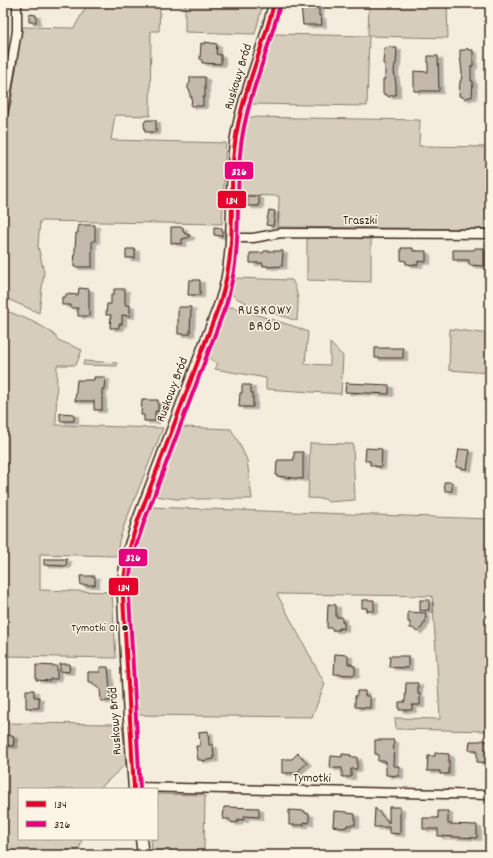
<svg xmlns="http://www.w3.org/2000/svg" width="493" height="858" font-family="Dekko,sans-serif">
	<defs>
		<filter id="shadow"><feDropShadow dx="4.5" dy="2.5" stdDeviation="0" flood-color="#0004"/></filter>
	</defs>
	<rect width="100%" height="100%" fill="#f4eddd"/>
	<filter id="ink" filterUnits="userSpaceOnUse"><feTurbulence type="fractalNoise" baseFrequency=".025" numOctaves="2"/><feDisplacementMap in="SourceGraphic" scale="8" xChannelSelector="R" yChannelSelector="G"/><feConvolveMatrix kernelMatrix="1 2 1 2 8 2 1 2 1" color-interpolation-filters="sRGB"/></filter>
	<g filter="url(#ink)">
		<path fill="#d6cdbd" stroke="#887c6e" d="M88 3H160L159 31H151L150 116 115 115 111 140 226 143 222 224 40 221 38 246 44 272 39 313 3 297V128L11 103 22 27 74 28Z
			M185 3H263L255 34 185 32Z
			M369 3H447L448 38 369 36 367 106 251 104 274 34 368 36Z
			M248 117 420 120 419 146 490 147V229L278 227 279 196 238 195 240 143 244 142Z
			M307 237 371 239V282L307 280Z
			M235 278 292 280C300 295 298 305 297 321 283 316 237 303 231 293Z
			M232 307 296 327 308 332 305 364 330 365V343L343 356 341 394 266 389V378L215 369 218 364 207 357 225 308Z
			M3 310C16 314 53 328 58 340L82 350 76 365H57L56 425 163 428 125 523 119 541 117 556 40 554V590L112 592 116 658 3 656Z
			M450 329 490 334V373L449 370Z
			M84 361 117 363V366L83 365Z
			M181 427 231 429 238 441 247 460 252 499H176L155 496Z
			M310 443 353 444 355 500 328 502 325 499 308 498Z
			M150 507 490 519V731L396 729 395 718 440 719 437 664 432 596 277 594 325 684 312 717 135 715 130 657 127 593 138 544Z
			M3 723 119 724 123 728 126 764 99 789H19V839H82L79 850H68V855H3Z
			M157 794 205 795 204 853 152 850 151 839H157Z"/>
		<path fill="#c3b9aa" stroke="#3b2a1e" filter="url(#shadow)" d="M301 6H319V16H321L322 25H303Z
			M29 14 36 15V22H29Z
			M205 42 217 44 216 54 221 55V64L202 63V60L200 59 201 43 205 44Z
			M390 46 393 48H397L396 64H395L394 71 396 85V95H391L389 97 387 95 383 94V79H385V64H383L384 48H388Z
			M467 48 469 50H473V66H471V81H473L472 97H468L466 99 463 97 459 96 460 81H461L462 73 460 55V50H465Z
			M428 56H438L439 91H414V71L428 72Z
			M190 77H205V97H203V106H191L192 97H190V91L188 89V85L190 83Z
			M146 120H156V132H145L144 123Z
			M248 196H259V206H247Z
			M269 210 275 211 273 226 266 225Z
			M80 225H95V241H92V267H74L76 233H78V226H80Z
			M171 227H183V232H185V234L190 235V237L182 239V244L171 243Z
			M214 227 222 228V236L214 235Z
			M401 248H413V251H426V262L418 261V265L406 264V261L401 260Z
			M475 248H484V266L469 265V260H453V250H474Z
			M126 249H135V258H126Z
			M264 251H283L282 266 268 267V266H263V263H250V253H263Z
			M189 280H200V295H188Z
			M79 288 89 289V316H78V308H71V305H62V297H66V294L78 295Z
			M114 289H125V305H130V316L122 315V324H119V328H110L111 315H106L107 304H111V295H114Z
			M178 307H191L190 334H178Z
			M375 348H403V358H375Z
			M94 377H105L104 389H102V410H94V401H75L77 380H94Z
			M346 383 389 385V394L345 392Z
			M242 385H251V393H253V407H239L240 393H242Z
			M142 400H158V412L155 411V421H144V415H141Z
			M60 413 74 414V421H60Z
			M366 448 382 449 381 467 374 466V465H370V461H365Z
			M459 449 470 450 467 469 456 467Z
			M294 452H303V479L276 476 277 461 278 460H294Z
			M444 482H452V491H445Z
			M44 559H67L66 566 44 565Z
			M80 576H95V585H81Z
			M362 600H374V611H367V608H362Z
			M420 600H429V610L420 611Z
			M328 604 336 605V617H342V622H344V629L339 628V630H332V628H327Z
			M408 612 426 613 425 623H423V626L417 632 413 628H410V622H408Z
			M335 654 348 655V664H352V666H355V675L334 674Z
			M390 656H408V668L389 667Z
			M60 664H70L69 672 60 671Z
			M36 665 57 666V679H50V681L36 680Z
			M100 667H108L111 701H101L100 689 95 686 92 682H88V672H100Z
			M406 683H418V694H420V705H412V710H399V702H405Z
			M26 690H34V697H39V708H26Z
			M357 691H365V696H370V708L355 707V696L357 695Z
			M208 731 209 745H213L214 759 202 761V760H198L196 746H200L199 732Z
			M3 735 14 736 13 746 3 745Z
			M375 740H394L393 766H399V776L386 775V761H378V754H375Z
			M482 740 490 742V763L477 762V750H469L470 741H480Z
			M298 753 307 763 299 770V773H282V759H292Z
			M435 753 449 754V774H440V771H427L428 756H435Z
			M342 754 351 755V757H357V769H351V777H342V768H330L331 756 342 757Z
			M224 807 259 808V817L244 816V820L238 819V822L232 823 229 819H223Z
			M389 807H400V834L389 833V827H374L375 808 389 823Z
			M289 810 305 811V813L309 814V823L304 822V825H289Z
			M334 811 347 812V813L355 814V825H347V827L342 828 333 826Z
			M438 811H448V824L477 825V838L438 836V829H423V818H438Z"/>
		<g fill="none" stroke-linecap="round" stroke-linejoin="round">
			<defs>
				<path id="minor" d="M3 114 17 31V3
					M231 238H253L281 233 490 234
					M134 787 490 795"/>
				<path id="tertiary" d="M134 789 129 719 123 597 124 573 128 551 138 520 220 303C238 252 228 196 235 143 242 95 264 51 274 3
					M141 839 143 855"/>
			</defs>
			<use href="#minor" stroke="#3b2a1e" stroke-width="11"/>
			<use href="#tertiary" stroke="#3b2a1e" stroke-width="13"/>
			<use href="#minor" stroke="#fcf5e5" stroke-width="8"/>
			<use href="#tertiary" stroke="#fcf5e5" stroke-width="10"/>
			<defs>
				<path id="bus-1" d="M134 789 123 597C124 567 129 548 138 520L220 303C226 283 230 264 231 243 233 210 230 176 235 143 241 95 263 50 274 3"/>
				<path id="bus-2" d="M140 789 129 597 130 574 134 552 144 522 226 305C230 291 233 278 235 264 240 224 236 184 241 145 247 97 269 51 280 4"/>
			</defs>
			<use href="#bus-1" stroke="#fcf5e5" stroke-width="7"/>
			<use href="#bus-2" stroke="#fcf5e5" stroke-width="7"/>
			<use href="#bus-1" stroke="#e4002b" stroke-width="4"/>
			<use href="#bus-2" stroke="#e5007d" stroke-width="4"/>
		</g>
	</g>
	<circle fill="#3b2a1e" stroke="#fcf5e5" stroke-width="1.5" cx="125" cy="628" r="3.5"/>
	<g text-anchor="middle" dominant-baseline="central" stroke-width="3" stroke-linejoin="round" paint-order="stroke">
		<g font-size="12" fill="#3b2a1e" stroke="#fcf5e5" text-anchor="end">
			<text x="118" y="628">Tymotki 01</text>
		</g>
		<g font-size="13" fill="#3b2a1e" stroke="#fcf5e5">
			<text transform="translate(239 77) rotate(-73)">Ruskowy Bród</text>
			<text x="360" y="221">Traszki</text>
			<text transform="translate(173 390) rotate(-69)">Ruskowy Bród</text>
			<text transform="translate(116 721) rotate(-94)">Ruskowy Bród</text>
			<text transform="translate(312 779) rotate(1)">Tymotki</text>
		</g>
		<g font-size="14" letter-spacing="1" fill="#3b2a1e" stroke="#fcf5e5">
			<text x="265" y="311">RUSKOWY<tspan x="265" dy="16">BRÓD</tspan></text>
		</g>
	</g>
	<g stroke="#fcf5e5" stroke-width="1.5">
		<rect x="224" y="161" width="30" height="19" rx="4" fill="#e5007d"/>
		<rect x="217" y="190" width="30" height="19" rx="4" fill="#e4002b"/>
		<rect x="118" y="548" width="30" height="19" rx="4" fill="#e5007d"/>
		<rect x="108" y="577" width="31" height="19" rx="4" fill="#e4002b"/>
	</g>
	<g font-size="11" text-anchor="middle" font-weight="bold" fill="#fff">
		<text x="239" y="175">326</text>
		<text x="232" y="204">134</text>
		<text x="133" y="561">326</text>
		<text x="124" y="591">134</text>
	</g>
	<rect width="493" height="858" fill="none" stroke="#fcf5e5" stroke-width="16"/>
	<rect x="8" y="8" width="477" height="842" fill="none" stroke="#3b2a1e" stroke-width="1.5" filter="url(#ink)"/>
	<rect x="18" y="788" width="140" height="52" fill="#fcf5e5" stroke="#afa495"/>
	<rect x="26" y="801" width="20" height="6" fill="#e4002b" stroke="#afa495"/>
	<text x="54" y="808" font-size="12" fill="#3b2a1e">134</text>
	<rect x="26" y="821" width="20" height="6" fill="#e5007d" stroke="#afa495"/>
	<text x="54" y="828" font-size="12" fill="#3b2a1e">326</text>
</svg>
